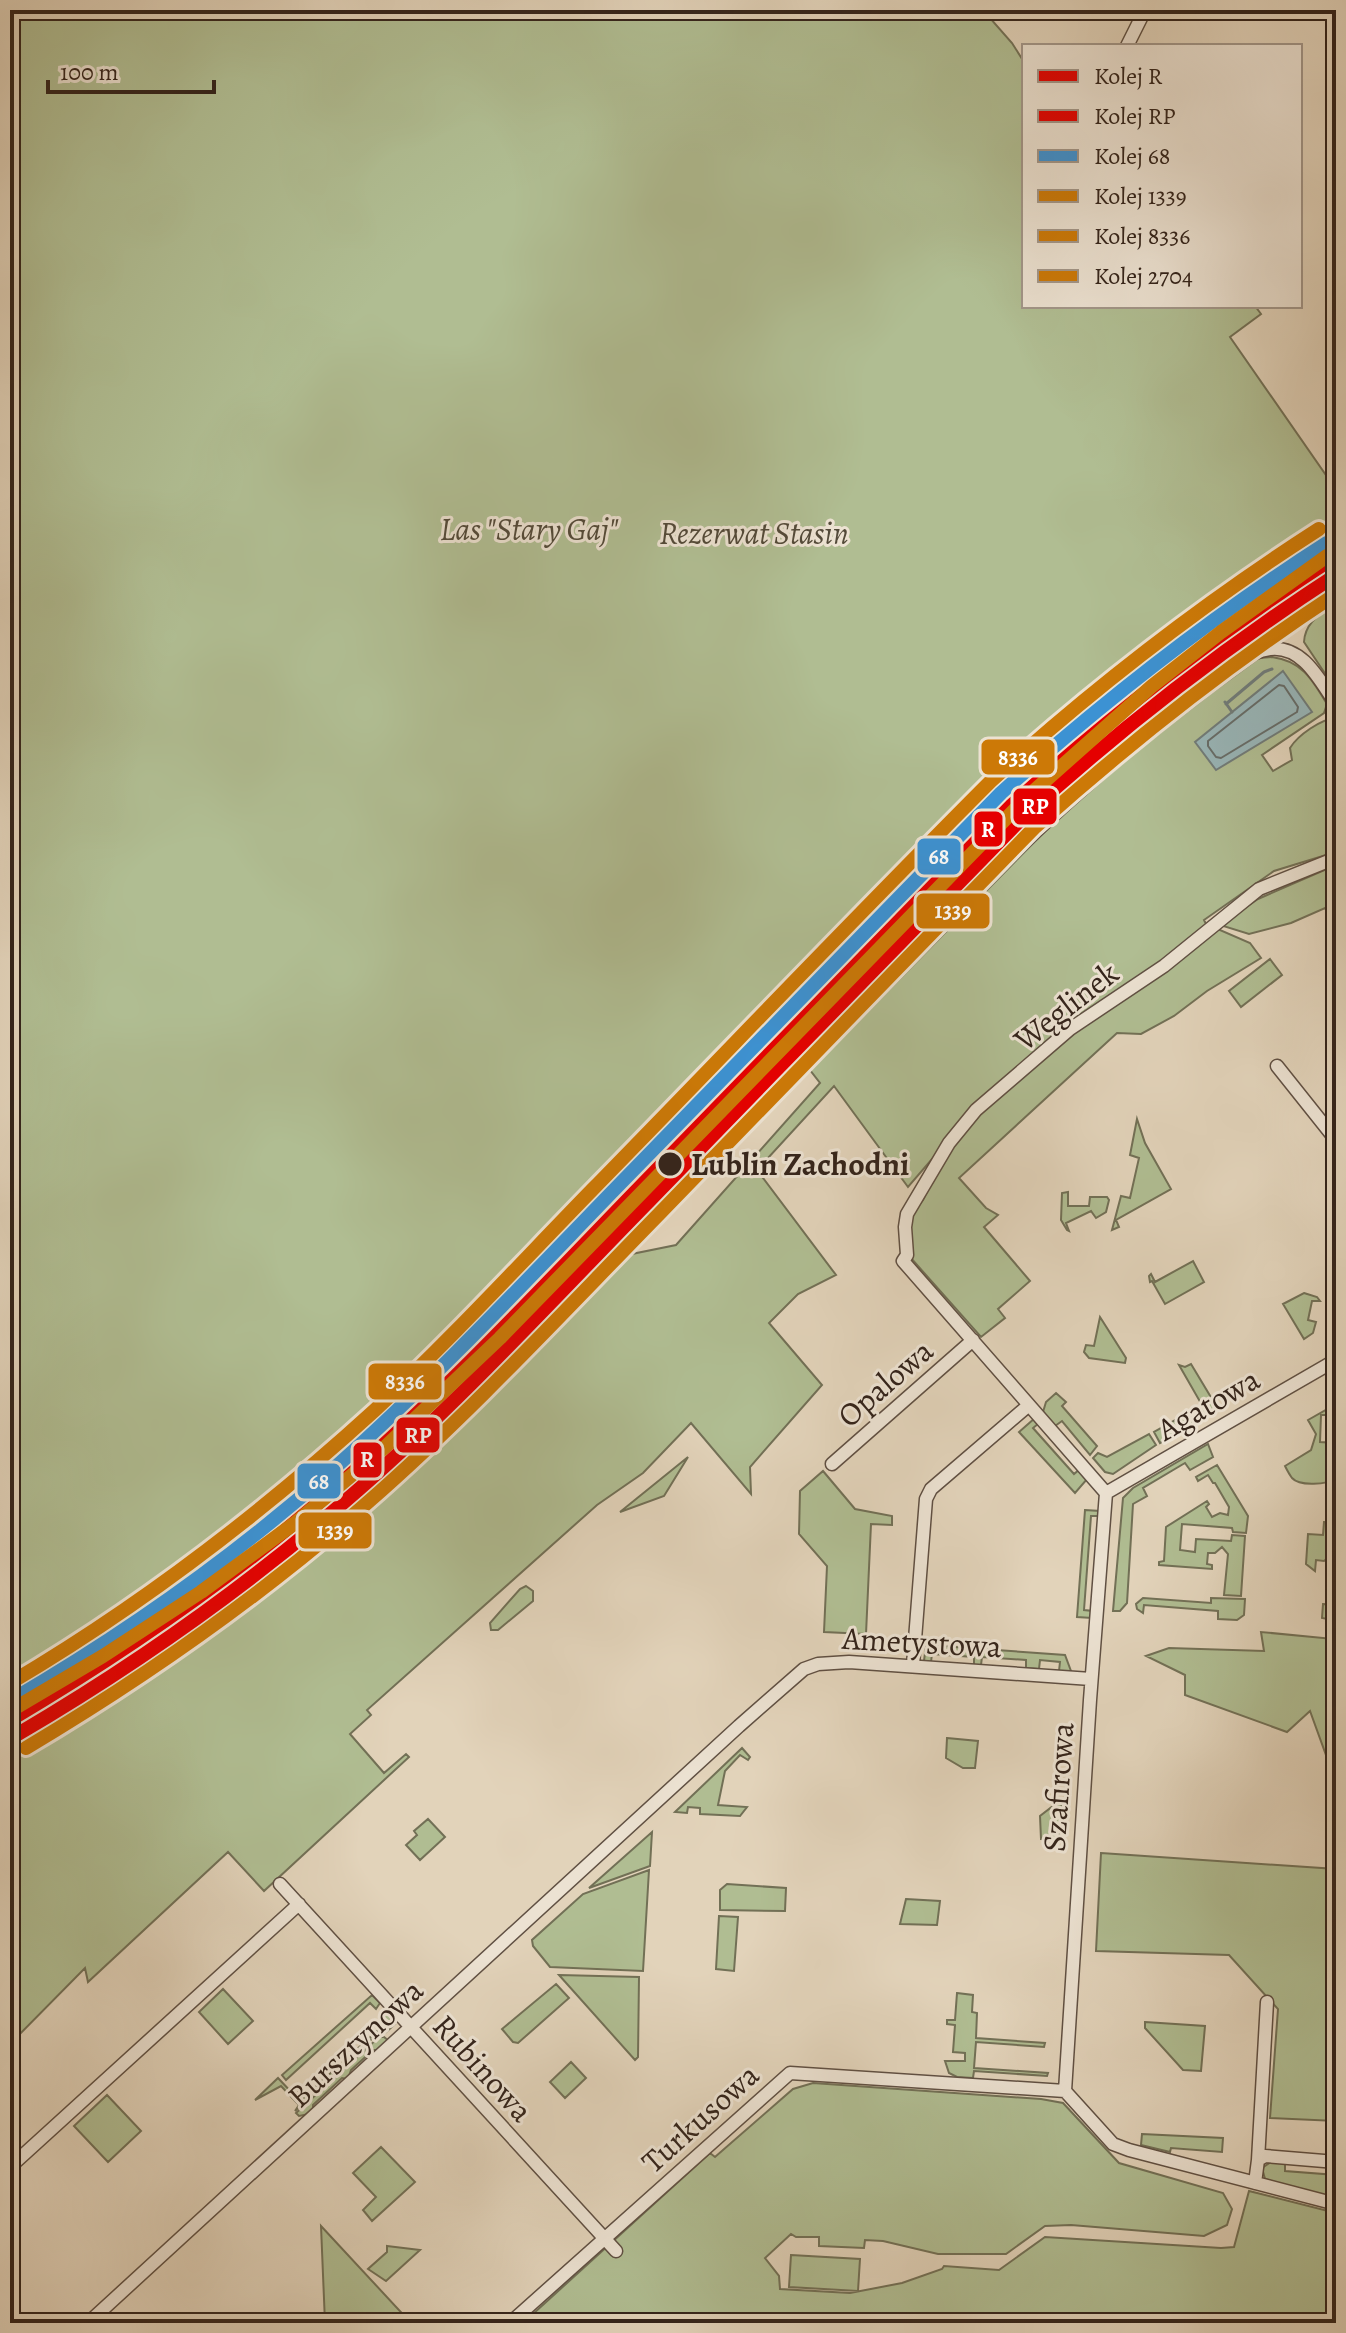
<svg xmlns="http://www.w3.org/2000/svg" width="1346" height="2333" font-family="Alegreya,serif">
	<rect width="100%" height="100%" fill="#e2d3ba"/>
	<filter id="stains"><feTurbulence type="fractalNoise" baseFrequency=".0025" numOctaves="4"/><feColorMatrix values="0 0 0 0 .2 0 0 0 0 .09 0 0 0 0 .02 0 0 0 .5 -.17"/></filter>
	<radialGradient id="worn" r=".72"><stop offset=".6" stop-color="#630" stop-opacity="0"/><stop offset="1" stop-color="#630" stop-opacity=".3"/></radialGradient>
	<path fill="#b0bd92" stroke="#727056" stroke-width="2" d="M10 10H983L1012 43 1024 62V306H1255L1261 314 1230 337 1328 478 1336 475V537L1292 563 1116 692 1003 801 824 960 665 1127 599 1186 579 1233C502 1311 426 1393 343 1467 243 1557 125 1626 10 1696Z
		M1336 603V690L1304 642C1305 622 1321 614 1336 603Z
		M1272 657C1302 661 1312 679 1327 704L1324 713 1262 755 1273 771 1292 760 1290 748C1298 735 1321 719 1336 718V852L1274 871 1204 920 1206 924 1250 943 1261 958 1207 991 1174 1016 1141 1034 1117 1033 959 1178 986 1208 998 1215 984 1227 1030 1281 998 1309 1005 1318 981 1337 910 1257 907 1219 923 1200 942 1159 939 1151 908 1187 834 1086 757 1170 836 1275 798 1294 769 1323 822 1385 750 1467 751 1494 691 1423 643 1473 597 1505 367 1710 371 1715 350 1734 384 1773 406 1754 409 1757 264 1891 228 1852 88 1982 85 1968 10 2044V1743L150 1664 297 1564 415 1467 500 1387 627 1255 676 1245 820 1083 810 1070 1058 818 1109 772 1210 694 1259 658Z
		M1336 865V914H1328L1325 908 1291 923 1249 934 1220 925 1258 899Z
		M1270 959 1282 975 1241 1007 1229 991Z
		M1137 1119 1145 1143 1171 1189 1116 1220 1119 1227 1112 1230 1121 1196 1130 1198 1139 1158 1130 1155Z
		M1068 1192V1206H1089L1090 1197H1107L1109 1200 1106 1212 1096 1218 1091 1211 1066 1223 1069 1231 1067 1230 1061 1220 1062 1193Z
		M1193 1261 1204 1282 1165 1304 1152 1281 1150 1282 1149 1276 1151 1274 1155 1282Z
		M1304 1293 1317 1297 1320 1301H1312L1308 1320 1316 1322 1313 1333 1304 1339 1283 1304Z
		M1100 1317 1126 1358 1125 1363 1089 1358 1084 1352 1086 1345 1094 1346Z
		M1191 1364 1218 1409 1160 1443 1154 1432 1202 1405 1179 1365 1185 1367Z
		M1056 1393 1066 1402 1062 1406 1097 1446 1090 1455 1062 1421 1055 1426 1043 1412 1046 1402Z
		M1326 1402 1331 1407 1330 1415H1321L1320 1442 1336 1443V1479C1327 1484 1300 1487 1292 1478 1289 1474 1287 1470 1285 1466L1311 1450 1316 1434 1308 1420 1329 1408Z
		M1035 1418 1039 1423 1033 1428 1074 1474 1080 1469 1088 1478 1075 1493 1019 1432Z
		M1149 1434 1156 1445 1113 1474 1105 1472 1093 1458 1098 1453 1107 1457Z
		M1208 1444 1213 1457 1190 1470 1185 1463 1143 1488 1147 1496 1133 1504 1127 1603 1120 1611H1113L1123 1498 1133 1488Z
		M688 1457 664 1496 620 1512Z
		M1217 1465 1248 1516 1246 1533 1233 1532 1232 1528 1182 1524 1180 1550 1195 1552 1196 1539 1231 1541 1232 1535 1245 1536 1241 1596 1224 1595 1228 1554 1222 1547 1215 1553H1208L1207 1564 1212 1565V1569L1159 1565V1562L1164 1561 1166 1527 1207 1501 1209 1504 1206 1507 1212 1517 1220 1513 1228 1515 1229 1507 1215 1483H1213L1208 1475 1198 1481 1196 1477Z
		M823 1471 855 1509 892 1516V1525L871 1524 866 1634 824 1632 827 1566 799 1534 800 1491Z
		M1085 1510 1100 1511 1099 1516H1091L1084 1610 1093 1611 1092 1618 1077 1617Z
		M1324 1522 1336 1523V1561L1330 1556 1324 1561 1316 1560 1315 1571 1306 1564 1308 1534 1323 1535Z
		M526 1586 533 1591V1601L498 1630H491L490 1623 520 1589Z
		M1143 1598 1211 1603V1598L1245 1599 1244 1615 1237 1620 1218 1619V1611L1144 1605 1143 1613 1137 1609 1136 1604Z
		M1323 1604 1336 1605V1760L1329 1851H1326L1331 1769 1310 1711 1287 1732 1185 1695V1675L1146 1656 1169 1648 1264 1651 1261 1632 1333 1639 1334 1627 1328 1626V1619L1322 1618Z
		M926 1645 1065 1655 1071 1671H1059L1060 1662 1040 1660 1039 1669 1026 1668V1660L982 1657 981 1665H974V1657L932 1654 931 1662 924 1661Z
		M947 1738 978 1741 975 1768H963L946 1758Z
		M742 1748 750 1757 748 1760 740 1755 725 1771 718 1805 747 1807 740 1816 700 1814V1808L688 1807 687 1813 675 1812Z
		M1062 1799 1059 1838 1057 1840 1041 1839 1040 1816Z
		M428 1819 445 1837 420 1860 406 1845 417 1835 414 1831Z
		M652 1832 650 1866 589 1888Z
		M1101 1853 1336 1869V2121L1270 2118 1278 2009 1229 1955 1096 1951Z
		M649 1870 643 1971 550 1967 533 1946 532 1940 583 1894Z
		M727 1884 786 1888 785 1911 720 1910V1890Z
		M906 1899 940 1901 937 1925 900 1924Z
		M719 1916 738 1917 734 1971 716 1969Z
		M559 1975 639 1977 638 2057 635 2060Z
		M556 1984 569 1998 518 2043 513 2042 502 2029Z
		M223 1989 253 2021 228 2044 199 2012Z
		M957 1993 973 1995 972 2012 977 2013 976 2038 1045 2043 1044 2047 976 2042 974 2068 1048 2073 1047 2076 974 2071 973 2078 957 2077 949 2073 945 2061H965V2053L953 2052 955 2025 947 2024V2020H955Z
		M372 1995 380 2003 376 2009 370 2003 286 2080 282 2075Z
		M387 2013 395 2024 385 2033 377 2034 295 2111 299 2105 281 2086 255 2100 278 2078 294 2095 297 2092 303 2098 387 2022 382 2016Z
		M1145 2022 1205 2026 1201 2071 1183 2070 1145 2028Z
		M379 2037H384L389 2041 380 2050H373L351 2070 348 2079 342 2078 313 2105V2111L309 2114 299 2116 296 2113Z
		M571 2062 586 2078 565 2098 550 2082Z
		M813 2083 1041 2099 1063 2103 1119 2163 1223 2193 1232 2209 1227 2225 1204 2236 1071 2225 1045 2226 1006 2254H938L883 2241 865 2240 864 2248 819 2246V2237H796L791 2234 765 2258 779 2276 780 2289 850 2293 902 2283 942 2269 944 2266 999 2270 1045 2237 1221 2248 1234 2247 1249 2191 1336 2213V2323H523L710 2153 715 2157 793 2089Z
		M107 2095 141 2131 108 2162 74 2126Z
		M1142 2134 1223 2138 1222 2152 1171 2148 1170 2152 1141 2145Z
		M381 2147 415 2182 372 2221 363 2210 376 2197 353 2173Z
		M1271 2162 1285 2163V2171L1336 2175V2200L1265 2179 1262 2168Z
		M321 2226 411 2323H325Z
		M387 2246 420 2250 386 2281 368 2269 387 2252Z
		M791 2255 860 2259 858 2291 789 2287Z"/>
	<path fill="#98b6b9" stroke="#707c7a" stroke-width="2" d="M1283 671 1312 712 1216 770 1195 742Z"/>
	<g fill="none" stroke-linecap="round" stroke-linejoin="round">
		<path stroke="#666d6a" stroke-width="2" d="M1279 685 1284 686 1298 707 1297 712 1221 758 1216 757 1208 746V741Z"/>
		<path stroke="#707c7a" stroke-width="3" d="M1225 702 1232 712
			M1226 704 1264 672 1272 669"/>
		<defs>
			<path id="minor" d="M1127 46 1145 10
				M1336 858 1259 889 1164 966 1070 1029 976 1110 949 1143 907 1214 905 1227 907 1255 903 1261 1106 1493 1090 1700 1065 2091 1113 2144 1129 2150 1336 2204
				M1277 1066 1336 1140
				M796 1075C918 943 1046 812 1188 701 1212 683 1239 653 1270 649 1303 645 1320 681 1336 704
				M832 1464 973 1340
				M1106 1493 1336 1360
				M913 1665 926 1499 931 1489 1029 1405
				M1336 1835V1865
				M280 1884 616 2251
				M1258 2160 1267 2002
				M10 2167 299 1904
				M1255 2183 1258 2160 1265 2156 1336 2162
				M88 2323 739 1726 804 1669 818 1664 849 1662 1091 1679
				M510 2323 790 2073 1065 2091"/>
		</defs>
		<use href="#minor" stroke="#605043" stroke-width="15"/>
		<use href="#minor" stroke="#ece2d2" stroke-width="12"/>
		<defs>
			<path id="rail-1" d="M10 1720C130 1649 244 1570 348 1477 449 1388 541 1289 635 1192 760 1063 886 934 1012 805 1114 713 1221 630 1336 556"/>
			<path id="rail-2" d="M18 1734C139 1663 252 1583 358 1490 461 1400 554 1298 650 1200 774 1072 899 944 1023 817 1121 728 1225 647 1336 575"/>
			<path id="rail-3" d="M10 1701C127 1633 238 1554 339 1464 435 1378 523 1284 613 1191 743 1059 871 925 1001 793 1104 701 1211 617 1327 543"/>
			<path id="rail-4" d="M26 1748C147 1676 261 1596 367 1503 470 1413 564 1311 660 1213 785 1084 909 956 1034 828 1129 743 1229 664 1336 594"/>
			<path id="rail-5" d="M10 1683C142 1605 262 1513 375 1410 450 1340 520 1264 592 1190 725 1054 856 916 991 781 1094 688 1202 604 1319 529"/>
			<path id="rail-6" d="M10 1711 103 1656 201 1592 295 1523 384 1448 500 1338 1027 797 1152 686 1221 632 1327 556"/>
		</defs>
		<use href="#rail-1" stroke="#ece2d2" stroke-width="20"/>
		<use href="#rail-2" stroke="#ece2d2" stroke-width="20"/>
		<use href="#rail-3" stroke="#ece2d2" stroke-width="20"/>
		<use href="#rail-4" stroke="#ece2d2" stroke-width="20"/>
		<use href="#rail-5" stroke="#ece2d2" stroke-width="20"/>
		<use href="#rail-6" stroke="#ece2d2" stroke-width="20"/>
		<use href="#rail-1" stroke="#e50000" stroke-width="14"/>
		<use href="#rail-2" stroke="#e50000" stroke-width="14"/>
		<use href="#rail-3" stroke="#3c92d3" stroke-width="14"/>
		<use href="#rail-4" stroke="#cc7907" stroke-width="14"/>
		<use href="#rail-5" stroke="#cc7907" stroke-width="14"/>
		<use href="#rail-6" stroke="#cc7907" stroke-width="14"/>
	</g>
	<circle fill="#34241b" stroke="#ece2d2" stroke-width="3" cx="670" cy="1164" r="13"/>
	<g text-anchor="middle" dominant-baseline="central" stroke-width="6" stroke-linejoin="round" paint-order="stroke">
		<g font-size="32" font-style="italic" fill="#534a39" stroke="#ece2d2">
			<text x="529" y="529">Las "Stary Gaj"</text>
			<text x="754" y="533">Rezerwat Stasin</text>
		</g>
		<g font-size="32" fill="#34241b" stroke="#ece2d2">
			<text transform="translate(1066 1006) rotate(-38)">Węglinek</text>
			<text transform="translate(885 1383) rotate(-41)">Opalowa</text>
			<text transform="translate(1208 1404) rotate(-30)">Agatowa</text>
			<text transform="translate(922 1642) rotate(3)">Ametystowa</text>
			<text transform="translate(1058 1787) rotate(-86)">Szafirowa</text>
			<text transform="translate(355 2043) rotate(-43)">Bursztynowa</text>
			<text transform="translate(483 2068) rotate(48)">Rubinowa</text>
			<text transform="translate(700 2118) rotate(-42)">Turkusowa</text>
		</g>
		<g font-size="32" font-weight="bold" fill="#34241b" stroke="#ece2d2" text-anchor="start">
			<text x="691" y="1164">Lublin Zachodni</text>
		</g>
	</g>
	<g stroke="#ece2d2" stroke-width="3">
		<rect x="980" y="738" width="76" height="38" rx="8" fill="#cc7907"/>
		<rect x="1012" y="787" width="46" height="39" rx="8" fill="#e50000"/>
		<rect x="973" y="810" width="31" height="38" rx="8" fill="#e50000"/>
		<rect x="916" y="837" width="46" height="39" rx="8" fill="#3c92d3"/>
		<rect x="915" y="892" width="76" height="38" rx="8" fill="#cc7907"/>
		<rect x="367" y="1362" width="76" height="39" rx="8" fill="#cc7907"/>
		<rect x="395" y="1416" width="46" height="38" rx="8" fill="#e50000"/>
		<rect x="352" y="1441" width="31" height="38" rx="8" fill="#e50000"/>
		<rect x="296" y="1462" width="46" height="38" rx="8" fill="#3c92d3"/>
		<rect x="297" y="1511" width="76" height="39" rx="8" fill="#cc7907"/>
	</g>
	<g font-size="22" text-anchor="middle" font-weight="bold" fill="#fff">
		<text x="1018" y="765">8336</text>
		<text x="1035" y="814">RP</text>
		<text x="988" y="837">R</text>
		<text x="939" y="864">68</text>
		<text x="953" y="918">1339</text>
		<text x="405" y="1389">8336</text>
		<text x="418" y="1443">RP</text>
		<text x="367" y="1467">R</text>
		<text x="319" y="1489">68</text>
		<text x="335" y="1538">1339</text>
	</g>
	<rect width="1346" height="2333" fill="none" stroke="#e2d3ba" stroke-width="40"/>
	<rect x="12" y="12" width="1322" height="2309" fill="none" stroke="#34241b" stroke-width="4"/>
	<rect x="20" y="20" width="1306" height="2293" fill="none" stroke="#34241b" stroke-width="2"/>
	<rect x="1022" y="44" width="280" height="264" fill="#ece2d2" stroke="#a29689" stroke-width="2"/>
	<rect x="1038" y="70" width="40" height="12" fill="#e50000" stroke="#a29689" stroke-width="2"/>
	<text x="1094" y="84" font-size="24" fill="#34241b">Kolej R</text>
	<rect x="1038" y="110" width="40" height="12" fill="#e50000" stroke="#a29689" stroke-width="2"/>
	<text x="1094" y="124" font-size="24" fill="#34241b">Kolej RP</text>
	<rect x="1038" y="150" width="40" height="12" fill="#3c92d3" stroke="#a29689" stroke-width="2"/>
	<text x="1094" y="164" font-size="24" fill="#34241b">Kolej 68</text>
	<rect x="1038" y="190" width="40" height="12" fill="#cc7907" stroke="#a29689" stroke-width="2"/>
	<text x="1094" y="204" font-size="24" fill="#34241b">Kolej 1339</text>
	<rect x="1038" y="230" width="40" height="12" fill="#cc7907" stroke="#a29689" stroke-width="2"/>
	<text x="1094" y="244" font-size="24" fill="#34241b">Kolej 8336</text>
	<rect x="1038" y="270" width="40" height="12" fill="#cc7907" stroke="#a29689" stroke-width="2"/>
	<text x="1094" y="284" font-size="24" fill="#34241b">Kolej 2704</text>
	<path d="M48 80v12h166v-12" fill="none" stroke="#34241b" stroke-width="4"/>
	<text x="60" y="80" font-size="24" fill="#34241b" stroke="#ece2d2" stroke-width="6" paint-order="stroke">100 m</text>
	<rect width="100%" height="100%" filter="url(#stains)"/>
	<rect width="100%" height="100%" fill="url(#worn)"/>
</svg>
